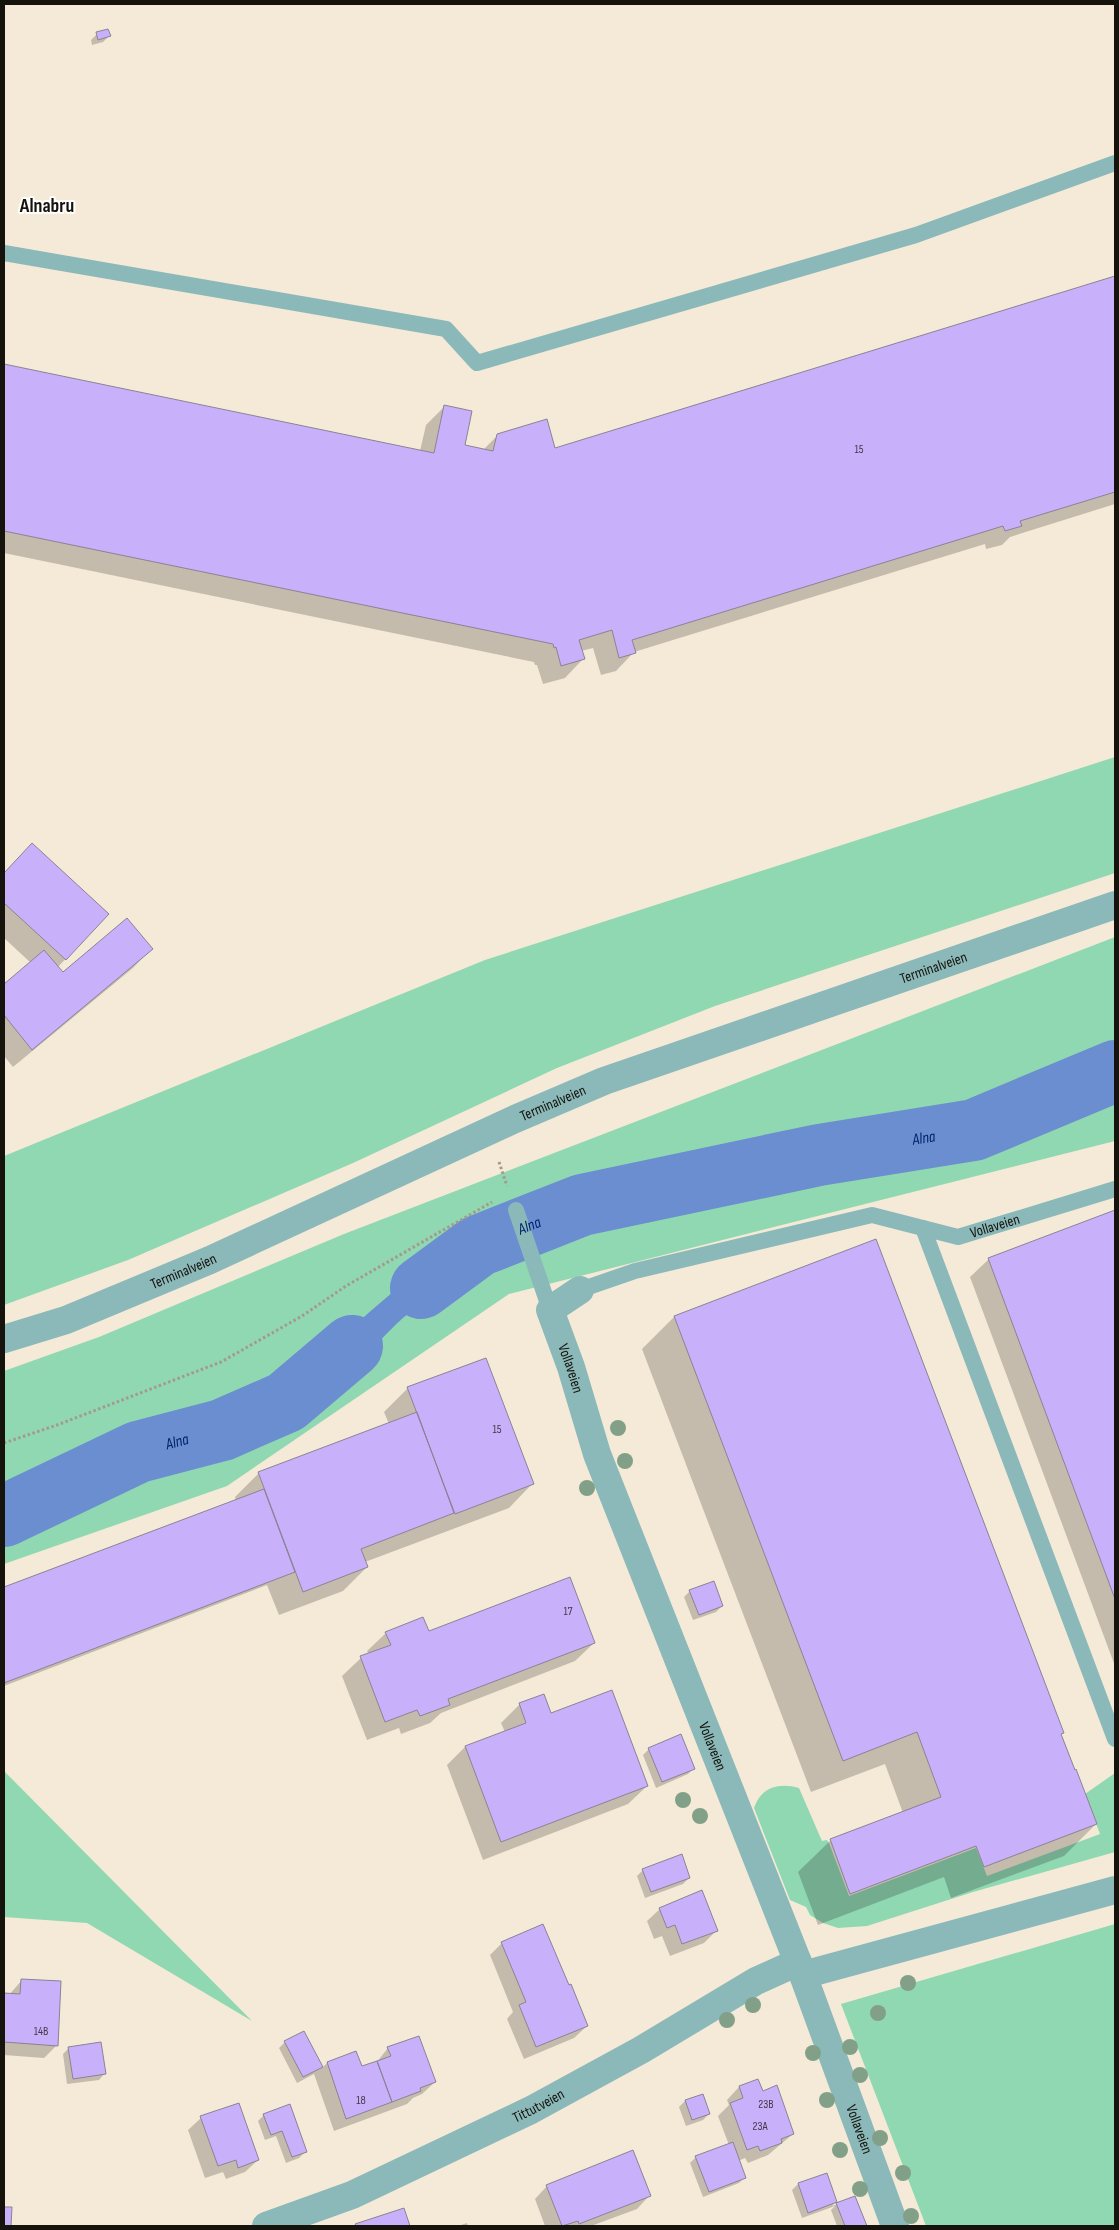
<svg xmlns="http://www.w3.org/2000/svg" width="1119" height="2230" font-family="'Sofia Sans Condensed',sans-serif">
	<rect width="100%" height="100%" fill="#f5ead7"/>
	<path fill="#90d8b2" d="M1115 757V873L715 1006 557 1068 353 1163 128 1260 4 1305V1156L485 960Z
		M1115 937V1141L509 1294 227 1486 4 1564V1371L99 1337 344 1234Z
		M4 1771 252 2021 87 1923 4 1917Z
		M1115 1773V1852L973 1892 867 1926 838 1928 823 1923 810 1915 806 1907 790 1900 754 1808C761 1787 779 1782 799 1788L822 1841 827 1840 829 1843 849 1896 976 1848 987 1876 1100 1834 1085 1794Z
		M1115 1924V2226H926L841 2004Z"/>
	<path fill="#6a8ecf" d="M487 1226 500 1255C468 1270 438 1290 410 1312 389 1329 373 1349 354 1368 336 1387 315 1401 295 1416L280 1390C319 1359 354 1324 393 1292 422 1267 454 1246 487 1226Z"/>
	<path fill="#0003" d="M97 34 109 36 103 42 92 45 91 40Z
		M1115 277V504L1010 537 1002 545 986 549 985 544 634 652 616 671 601 675 593 648 581 651 583 659 565 678 543 684 537 665H535L534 662 4 553V365L420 451 426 425 444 407 463 446 483 450 497 436 554 449Z
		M14 863 108 914 57 968 62 974 151 949 133 968 13 1067 4 1056V985L31 963 4 938V874Z
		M1115 1212V1666L970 1277 989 1259Z
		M674 1317 1060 1734 1096 1824 1064 1856 951 1898 944 1877 818 1925 798 1872 831 1840 903 1813 885 1764 811 1792 642 1349Z
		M408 1388 532 1484 509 1508 365 1562 367 1567 343 1591 279 1615 267 1585 4 1686V1588L236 1501 235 1497 259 1473 389 1424 384 1412Z
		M690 1591 722 1606 716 1612 693 1620 684 1597Z
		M428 1632 594 1643 575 1661 441 1713 430 1723 401 1734 399 1728 367 1740 342 1676 361 1658 369 1654 367 1651 386 1633Z
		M520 1704 550 1715 647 1786 628 1804 483 1860 447 1765 465 1747 505 1732 501 1723Z
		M649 1749 694 1768 688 1774 656 1788 643 1755Z
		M643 1870 689 1878 683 1884 645 1898 637 1876Z
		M660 1909 717 1930 704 1943 670 1956 662 1936 654 1939 647 1921Z
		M502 1943 587 2026 574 2038 524 2059 507 2019 513 2012 490 1955Z
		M22 1980 57 2045 44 2058 4 2055V1995H9Z
		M304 2032 322 2068 327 2063 356 2052 361 2068 376 2063 388 2048 435 2082 422 2094 413 2098 407 2104 334 2131 314 2074 297 2083 279 2048 285 2042Z
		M69 2048 105 2073 99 2080 67 2084 63 2054Z
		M739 2087 762 2092 793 2134 768 2155 748 2163 745 2158 738 2161 745 2177 739 2183 703 2197 690 2163 696 2157 729 2145 718 2116 729 2105 727 2100Z
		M702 2095 709 2114 703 2120 686 2126 679 2107 685 2101Z
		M264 2115 306 2151 299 2158 286 2163 276 2136 265 2140 258 2121Z
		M201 2118 258 2160 245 2172 226 2179 223 2172 205 2178 188 2130Z
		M798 2184 836 2202 832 2206 855 2198 865 2226H837L831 2210 835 2206 802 2218 792 2190Z
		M547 2186 649 2196 637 2209 591 2226H545L535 2199Z
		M403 2210 409 2226H355L356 2225Z
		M467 2223 468 2226H458Z"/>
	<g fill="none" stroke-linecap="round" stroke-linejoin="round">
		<g stroke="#6a8ecf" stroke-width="62">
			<path id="s1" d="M421 1288 478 1246 582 1205 819 1155 974 1130 1115 1071"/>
			<path id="s2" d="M4 1516 138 1452 222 1430 286 1402 352 1346"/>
		</g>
	</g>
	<path fill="#c9b0fa" stroke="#898395" d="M108 29 111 36 98 40 96 32Z
		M1115 276V492L1020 521 1022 526 1005 531 1003 526 632 640 636 653 619 658 612 630 579 640 585 659 561 666 556 647 554 648 553 644 4 531V364L434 453 444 405 472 411 465 445 493 451 497 434 547 419 555 448Z
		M32 843 109 914 66 960 4 903V873Z
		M127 918 153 949 32 1050 4 1015V984L44 950 63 972Z
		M1115 1210V1599L988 1258Z
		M876 1239 1064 1733 1061 1734 1075 1770 1076 1769 1097 1824 984 1867 976 1846 850 1894 830 1839 941 1797 917 1732 843 1761 674 1316Z
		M486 1358 534 1484 455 1514 407 1387Z
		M417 1412 454 1513 361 1549 368 1567 303 1592 258 1472Z
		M264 1489 295 1572 4 1683V1587Z
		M570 1577 595 1643 448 1699 450 1705 420 1716 417 1710 385 1722 360 1656 391 1645 385 1632 423 1617 429 1631Z
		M714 1581 723 1606 699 1615 689 1590Z
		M612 1690 648 1786 501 1842 465 1746 526 1723 519 1703 544 1694 551 1713Z
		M681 1734 695 1769 662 1782 648 1748Z
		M682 1854 690 1878 651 1892 642 1869Z
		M702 1890 718 1931 682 1944 675 1925 667 1928 659 1908Z
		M543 1924 569 1985 571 1984 588 2026 536 2047 519 2005 526 2002 501 1942Z
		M21 1979 61 1981 58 2046 4 2042V1993L20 1994Z
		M304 2031 323 2067 303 2077 284 2041Z
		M419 2036 436 2082 420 2088 421 2091 392 2102 377 2061 391 2056 387 2047Z
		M101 2042 106 2074 73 2079 68 2047Z
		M356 2051 362 2066 377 2061 392 2102 346 2119 327 2062Z
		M758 2079 763 2091 777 2085 794 2134 781 2139 782 2143 760 2151 758 2146 747 2150 730 2103 743 2098 739 2086Z
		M703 2094 710 2114 692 2120 685 2100Z
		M239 2103 259 2160 238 2168 236 2160 218 2166 200 2116Z
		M290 2104 307 2152 292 2157 282 2131 271 2135 263 2114Z
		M733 2142 746 2178 709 2192 695 2156Z
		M633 2150 651 2196 579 2224 578 2221 562 2226 546 2185Z
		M827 2173 837 2202 808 2213 798 2183Z
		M855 2196 867 2226H845L836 2203Z
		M4 2207H12L11 2226H4Z
		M404 2208 410 2226H356L355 2224Z"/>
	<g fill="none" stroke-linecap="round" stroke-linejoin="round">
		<path stroke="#a39a8c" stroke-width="3" stroke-dasharray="2.5 2.5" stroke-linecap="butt" d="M499 1162 507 1186
			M4 1443 57 1425 221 1362 302 1316 346 1286 492 1202"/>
		<g stroke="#8bb9ba" stroke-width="16">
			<path d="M4 253 446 329 477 363 916 235 1115 163"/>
			<path d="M516 1210 550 1310"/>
			<path d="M923 1228 1115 1739"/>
			<path id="s3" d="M580 1290 635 1271 872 1215 958 1237 1115 1189"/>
		</g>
		<g stroke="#8bb9ba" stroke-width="28">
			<path id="s4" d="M580 1290 550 1310 571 1367 597 1454 803 1975 895 2226"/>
			<path id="s5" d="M4 1339 66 1320 210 1260 515 1119 604 1081 1115 905"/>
			<path d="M803 1975 1115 1890"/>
			<path id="s6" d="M266 2226 352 2195 531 2110 641 2050 756 1981 798 1962"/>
		</g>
	</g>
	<g fill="#82a087">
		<circle cx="618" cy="1428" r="8"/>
		<circle cx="625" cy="1461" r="8"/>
		<circle cx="587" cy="1488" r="8"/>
		<circle cx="683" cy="1800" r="8"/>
		<circle cx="700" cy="1816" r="8"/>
		<circle cx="908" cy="1983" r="8"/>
		<circle cx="753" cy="2005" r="8"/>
		<circle cx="878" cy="2013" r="8"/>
		<circle cx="727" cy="2020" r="8"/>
		<circle cx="850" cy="2047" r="8"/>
		<circle cx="813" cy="2053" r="8"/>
		<circle cx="860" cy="2075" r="8"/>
		<circle cx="827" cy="2100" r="8"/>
		<circle cx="880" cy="2138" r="8"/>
		<circle cx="840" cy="2150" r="8"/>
		<circle cx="903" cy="2173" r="8"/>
		<circle cx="860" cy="2189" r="8"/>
		<circle cx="911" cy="2216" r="8"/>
	</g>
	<g text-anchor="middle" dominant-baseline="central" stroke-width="4" stroke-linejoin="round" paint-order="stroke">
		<g font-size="12" fill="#433a48">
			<text x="859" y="449">15</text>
			<text x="497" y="1429">15</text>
			<text x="568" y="1611">17</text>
			<text x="41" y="2031">14B</text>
			<text x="361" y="2100">18</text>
			<text x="766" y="2104">23B</text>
			<text x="760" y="2126">23A</text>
		</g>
		<g font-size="15" fill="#16120c" stroke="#fff">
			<text stroke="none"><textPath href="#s5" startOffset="1002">Terminalveien</textPath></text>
			<text stroke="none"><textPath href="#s5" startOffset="598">Terminalveien</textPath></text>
			<text stroke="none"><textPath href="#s3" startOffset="429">Vollaveien</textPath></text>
			<text stroke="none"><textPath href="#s5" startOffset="192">Terminalveien</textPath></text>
			<text stroke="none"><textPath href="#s4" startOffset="98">Vollaveien</textPath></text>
			<text stroke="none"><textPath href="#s4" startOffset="502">Vollaveien</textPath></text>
			<text stroke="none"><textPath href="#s6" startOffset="298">Tittutveien</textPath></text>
			<text stroke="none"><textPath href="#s4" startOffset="912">Vollaveien</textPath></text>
		</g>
		<g font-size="16" font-style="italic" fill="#00216c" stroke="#fff">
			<text stroke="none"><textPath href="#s1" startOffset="531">Alna</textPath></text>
			<text stroke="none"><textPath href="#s1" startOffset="126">Alna</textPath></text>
			<text stroke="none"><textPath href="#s2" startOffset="189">Alna</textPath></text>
		</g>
		<g font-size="20" font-weight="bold" fill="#16120c" stroke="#fff">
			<text x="47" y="206">Alnabru</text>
		</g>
	</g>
	<rect width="1119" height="2230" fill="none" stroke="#16120c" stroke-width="10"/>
</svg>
